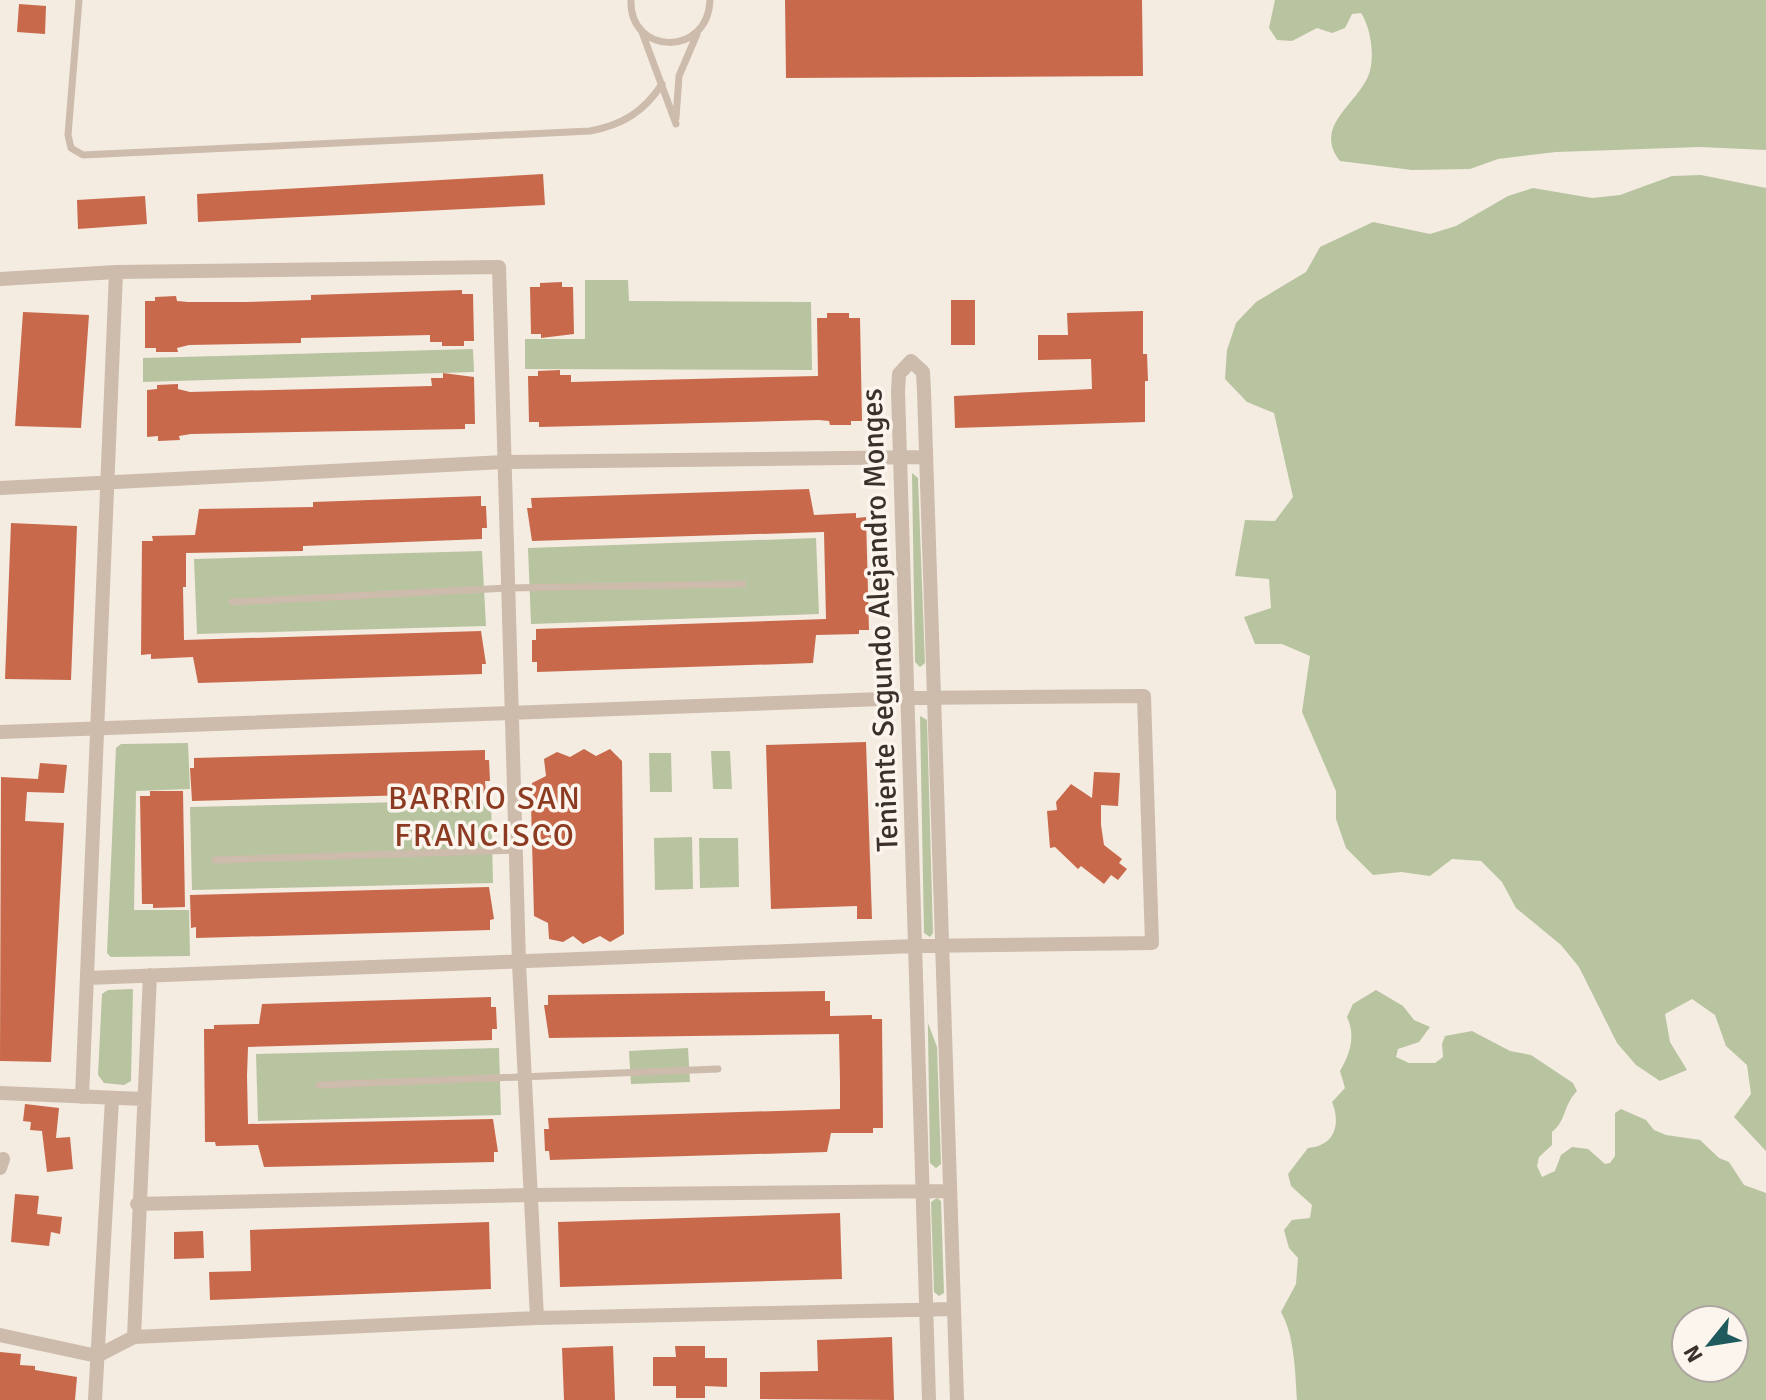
<svg xmlns="http://www.w3.org/2000/svg" width="1766" height="1400" font-family="Signika,sans-serif">
	<rect width="100%" height="100%" fill="#f4ebe1"/>
	<path fill="#b8c4a0" fill-rule="evenodd" d="M1275 0H1766V150L1700 147 1556 152 1498 159 1470 169 1412 170 1340 161C1312 126 1358 104 1369 74 1375 57 1371 28 1361 13L1352 14 1345 28 1332 33 1317 28 1292 41 1277 40 1269 28Z
		M1701 175 1766 188V1151L1734 1117 1751 1094 1747 1065 1726 1046 1715 1015 1692 999 1665 1014 1670 1042 1687 1070 1660 1081 1636 1065 1617 1043 1579 967 1561 945 1516 908 1502 882 1481 861 1452 859 1430 876 1401 872 1373 875 1346 848 1336 819V791L1302 712 1310 656 1282 644H1255L1244 617 1271 608 1269 579 1235 576 1245 520 1275 521 1293 497 1274 413 1247 402 1225 379 1227 350 1236 323 1256 302 1306 272 1320 247 1373 222 1430 234 1456 226 1508 196 1533 188 1592 198 1620 195 1672 176Z
		M585 280H628L629 301 811 302 812 370 525 369V339H585Z
		M473 349 474 372 143 382V358Z
		M912 473 918 478 925 663 920 667 915 662Z
		M816 538 819 614 531 624 528 548Z
		M482 551 486 626 197 634 194 559Z
		M920 716 927 720 933 933 930 937 924 933Z
		M188 743 190 789 136 791 134 910H189L190 956 111 957 107 953 116 748 121 744Z
		M711 751H730L732 789H713Z
		M649 753H671L672 792H650Z
		M491 800 493 883 192 890 190 807Z
		M692 837 693 889 655 890 654 838Z
		M699 838H738L739 887 700 888Z
		M927 967 928 1023 937 1047 941 1164 936 1168 930 1163Z
		M133 989 131 1081 124 1085 104 1083 98 1075 102 994 108 990Z
		M1376 990 1403 1006 1414 1020 1430 1027 1419 1042 1398 1049 1396 1057 1409 1063H1435L1443 1057 1442 1044 1445 1036 1472 1031 1510 1051 1531 1055 1573 1083 1577 1091C1563 1105 1567 1120 1552 1132V1145L1539 1157 1537 1166 1542 1177 1555 1171 1561 1155 1572 1147 1588 1149 1605 1164 1610 1163 1615 1156V1113L1621 1109 1646 1120 1654 1130 1666 1135 1700 1140 1719 1158 1729 1162 1744 1185 1766 1193V1400H1297C1295 1372 1295 1337 1281 1312L1296 1284 1298 1258 1289 1248 1284 1230 1292 1220 1310 1218 1312 1205 1291 1186 1288 1174 1308 1148C1335 1146 1341 1124 1332 1102L1345 1088 1340 1071C1350 1054 1356 1036 1347 1017L1353 1004ZM1734 1320V1368H1686V1320Z
		M499 1048 501 1115 258 1121 256 1054Z
		M688 1048 690 1082 631 1084 629 1051Z
		M937 1198 941 1201 944 1293 939 1296 934 1292 931 1202Z"/>
	<path fill="#c8694b" d="M785 0H1142L1143 76 786 78Z
		M19 4 46 6 45 34 17 32Z
		M543 174 545 205 198 222 197 194Z
		M145 196 147 224 78 229 77 200Z
		M562 282V287H573L574 334 541 338V334H531L530 287H540V283Z
		M462 290V294H473L474 341H464V346H442V342H430V335L301 338V343L189 345 177 348 178 352H156V348H145V301H155V297L176 296 177 301 188 302H244L311 300V295Z
		M951 300H975V345H951Z
		M1143 311V354H1147L1148 381H1145V422L955 428 954 396 1092 389 1091 359 1038 360V335H1068L1067 313Z
		M23 312 89 315 81 428 15 426Z
		M827 313H849V318H860L862 421H851V425H830L829 421 819 420 539 427V422H529L528 376H538V371L560 370V375H571V382L818 376 817 318H827Z
		M443 373 474 377 475 424H465V429L191 434 179 436 180 440 158 441V436L147 437V390L157 389V385L178 384V389L190 392 432 386 431 378H443Z
		M809 489 814 515 856 513V518L866 517 869 630H859V634L816 635 813 663 537 672V662H532V640H536V629L826 619 824 532 532 541 527 508H532L531 498Z
		M481 496V506H486L487 528H482V539L303 546V551L186 553V587H183L184 640 481 631 486 664H482V674L198 683 193 657 151 659V654L141 655 142 541H153L152 536 195 535 199 509 313 507V502Z
		M11 523 77 526 71 680 5 679Z
		M866 742 872 919H857V906L771 909 766 745Z
		M584 749 596 756 610 749 622 761 624 934 610 942 600 936 583 944 573 936 563 942 549 939 548 923 534 916 531 804 532 783 546 776 544 759 557 752 570 757Z
		M485 750V760H489L490 781H485L486 793 192 801 190 768H194V758Z
		M40 763 67 765 64 793 27 792 25 821 64 823 51 1062 0 1061 1 777 38 779Z
		M1094 772 1120 773 1118 806 1101 805V825L1104 845 1122 859 1119 863 1127 869 1118 880 1111 875 1104 884 1081 866 1078 869 1055 847 1050 848 1047 811 1057 810 1056 802 1071 784 1092 798Z
		M150 791H183L185 907 153 908V904H142L140 796H150Z
		M489 887 494 919 490 920V930L196 938V927L191 928 190 895Z
		M825 991V1001H830V1016L872 1015V1019H882L883 1128H873V1133H831L827 1152 550 1160 549 1151H545L544 1129H549L548 1118 840 1109V1082L839 1034 549 1038 544 1005H548V995Z
		M491 997V1007H496L497 1029H492V1040L248 1047 247 1076 248 1124 493 1119 498 1152H494V1162L264 1167 258 1145 216 1146 215 1142H205L204 1029H214V1025L259 1024 262 1004Z
		M25 1104 59 1108 56 1138 70 1137 73 1169 47 1172 42 1131 30 1130 31 1122 23 1121Z
		M15 1194 39 1196 37 1214 62 1217 60 1234 51 1232 49 1246 11 1242Z
		M840 1213 842 1279 560 1287 558 1222Z
		M489 1222 491 1289 210 1300 209 1272 251 1271 250 1230Z
		M203 1231 204 1258 174 1259V1232Z
		M892 1337 894 1400 760 1399V1372L818 1371 817 1340Z
		M613 1346 615 1400H564L562 1348Z
		M675 1346H705V1358H727V1387L705 1386V1398H676V1386H653V1357H676Z
		M0 1352 21 1354 20 1365 35 1366V1370L77 1377 75 1400H0Z"/>
	<g fill="none" stroke-linecap="round" stroke-linejoin="round">
		<path stroke="#cdbbac" stroke-width="7" d="M79 0 68 135 71 148 83 155 590 131C622 125 644 112 662 84
			M631 0C629 55 708 58 710 0
			M642 32 676 124
			M676 118 679 76 697 34
			M232 602 508 588 743 584
			M215 860 515 850
			M319 1085 718 1069"/>
		<path stroke="#cdbbac" stroke-width="14" d="M0 279 116 272 499 267 519 963 537 1318
			M0 488 504 462 926 457
			M0 732 908 698 1144 696 1152 943 915 946 87 978
			M0 1093 143 1099
			M82 1097 116 272
			M0 1168 3 1159
			M137 1204 530 1195 950 1191
			M0 1335 97 1356
			M134 1337 150 975
			M97 1356 134 1337 537 1318 954 1309
			M95 1400 112 1099
			M929 1400 898 392 899 374 911 361 923 372 924 391 957 1400"/>
	</g>
	<g text-anchor="middle" dominant-baseline="central" stroke-width="7" stroke-linejoin="round" paint-order="stroke">
		<g font-size="30" fill="#3b302b" stroke="#fbf5ee">
			<text transform="translate(880 620) rotate(-92)">Teniente Segundo Alejandro Monges</text>
		</g>
		<g font-size="32" letter-spacing="2" fill="#8c3b22" stroke="#fbf5ee">
			<text x="485" y="798">BARRIO SAN<tspan x="485" dy="37">FRANCISCO</tspan></text>
		</g>
	</g>
	<g transform="translate(1710 1344) rotate(240)"><circle r="38" fill="#fbf5ee" stroke="#aea6a0" stroke-width="2"/>
	<path d="M0-6L14 30L0 20L-14 30Z" fill="#1f5a5e"/>
	<text y="-12" font-size="22" font-weight="bold" text-anchor="middle" fill="#3b302b">N</text>
	</g>
</svg>
